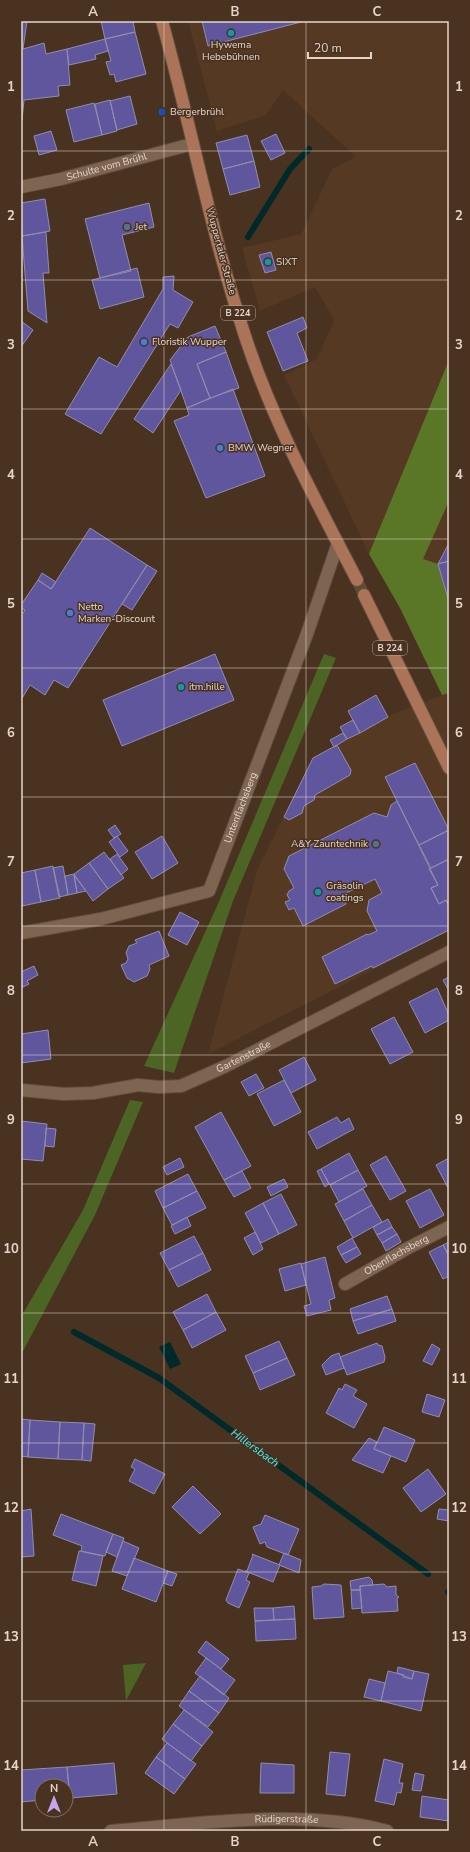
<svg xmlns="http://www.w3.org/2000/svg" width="470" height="1852" font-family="'Nunito Sans',sans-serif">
	<rect width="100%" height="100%" fill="#493220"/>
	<path fill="#553922" d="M188 21H449V360L369 554 284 375 317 359 334 320 315 287 260 311 242 248 301 234 332 169 356 157 283 90 266 115 217 131Z
		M449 501V931L208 1054 257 870 313 758 391 715 442 695 400 608Z"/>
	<path fill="#4c6424" d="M324 654 336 658 233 901 174 1073 144 1066 217 906Z
		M130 1100 143 1102 95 1215 21 1355V1317L83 1210Z
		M146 1663 126 1701 123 1665Z"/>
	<path fill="#5a7728" d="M449 360V501L423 559 438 564 449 602V693L442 695 400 608 369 554Z"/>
	<path fill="#002929" d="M170 1342 181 1364 170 1369 159 1347Z"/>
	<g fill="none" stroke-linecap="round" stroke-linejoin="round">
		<path stroke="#002929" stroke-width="6" d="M248 237 290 169 309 149
			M74 1332 159 1378 428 1574
			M448 1592 449 1593"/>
	</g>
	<path fill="#60569e" stroke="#908eac" d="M21 21H27L23 49 44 43 46 54 67 49 70 85 58 86 59 96 24 100 22 120Z
		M97 21H133L135 32 105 39 101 21Z
		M202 21H305L208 46Z
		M135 32 146 74 116 82 114 74 110 75 106 62 111 61 105 39Z
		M105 39 108 51 95 55 96 59 69 65 67 49Z
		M130 96 137 124 117 130 110 101Z
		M110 100 117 131 102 135 95 104Z
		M94 103 102 135 74 142 66 110Z
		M51 131 57 150 39 155 34 136Z
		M276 134 285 153 271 160 261 141Z
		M247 135 254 161 223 169 216 143Z
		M254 161 260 187 230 195 223 169Z
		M45 199 50 231 22 236 21 203Z
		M149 203 154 227 122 235 131 271 100 278 85 219Z
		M46 232 49 273H43L47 323 28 311 22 236Z
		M271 252 276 270 265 273 259 255Z
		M137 268 144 297 100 309 92 280Z
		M174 276 173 290 193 302 178 328 170 324 101 434 65 414 99 357 117 367 163 289V277Z
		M303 317 307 328 297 333 308 361 283 371 267 332Z
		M21 321 33 330 21 347Z
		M215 326 226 352 197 364 210 398 187 408 170 360 188 337Z
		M226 352 239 388 210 398 197 364Z
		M171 364 181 390 153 433 134 419Z
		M233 389 265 476 206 498 174 421 189 415 187 408Z
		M90 528 147 565 68 688 54 680 45 695 30 685 21 700V616L25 610 21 608V605L38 580 51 589Z
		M449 543V561L438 564Z
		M449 561V602L438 564Z
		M147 565 157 571 132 610 122 604Z
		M42 573 56 582 51 589 38 580Z
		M215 654 234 700 122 746 103 700Z
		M376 695 388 717 360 733 348 711Z
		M353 720 360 733 347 739 340 727Z
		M343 733 347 739 334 747 330 740Z
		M337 745 351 770 350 775 315 795 314 800 304 806 302 813 289 820 284 817 313 758Z
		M415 763 449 830 419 845 385 777Z
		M397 801 438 885 431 888 439 904 446 900 449 907V930L373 968 372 966 335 984 322 957 367 934 368 935 377 931 367 911 369 900 382 893 375 879 342 895 346 904 303 926 294 908 289 910 285 902 290 900 287 895 289 891 294 888 284 869 289 856 374 813 387 817 391 805Z
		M115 825 121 834 114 838 108 830Z
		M449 830V859L431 868 419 845Z
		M117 836 128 851 120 857 109 842Z
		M162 836 178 863 152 879 135 852Z
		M104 852 124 878 108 889 89 863Z
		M117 854 128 869 121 875 110 859Z
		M449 859V907L446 900 439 904 431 888 438 885 429 869Z
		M89 863 108 889 93 901 74 874Z
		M53 866 60 898 41 902 35 870Z
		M63 866 68 895 59 897 53 868Z
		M35 870 41 902 22 906 21 873Z
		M74 874 77 893 68 895 65 876Z
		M74 875 86 891 77 893Z
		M180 912 199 922 187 945 168 935Z
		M159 931 169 956 149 965 150 969 147 976 134 982 127 978 121 965 126 963 128 959 126 953 129 946 137 943 135 940Z
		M34 966 38 975 27 981 29 984 21 988V972Z
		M449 977V991L443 980Z
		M437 988 449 1015V1020L425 1033 409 1002Z
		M394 1017 413 1052 390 1064 371 1029Z
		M48 1030 51 1059 21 1063V1034Z
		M304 1057 316 1080 291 1093 279 1070Z
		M256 1074 264 1088 249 1096 241 1082Z
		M284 1080 301 1112 274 1126 257 1094Z
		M221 1112 251 1166 224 1180 195 1127Z
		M337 1117 341 1123 349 1118 354 1129 317 1149 308 1132Z
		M21 1121 47 1124 43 1161 21 1159Z
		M46 1128 56 1129 54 1147 45 1146Z
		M349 1153 358 1170 330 1185 321 1169Z
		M386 1156 406 1191 390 1200 370 1165Z
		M180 1158 184 1167 167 1175 163 1167Z
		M449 1158V1190L436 1165Z
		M321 1169 329 1184 325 1187 317 1171Z
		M358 1170 367 1186 339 1202 330 1185Z
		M242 1171 251 1188 234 1197 224 1180Z
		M188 1174 197 1191 163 1208 155 1191Z
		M284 1179 288 1187 271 1196 267 1187Z
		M363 1189 372 1205 344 1221 335 1204Z
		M430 1189 444 1215 420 1228 406 1201Z
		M197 1191 206 1208 172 1225 163 1208Z
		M281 1194 297 1225 279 1234 263 1203Z
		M263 1203 279 1234 261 1243 245 1213Z
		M372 1205 382 1222 353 1238 344 1221Z
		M187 1217 191 1226 175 1234 171 1226Z
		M388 1219 392 1227 377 1235 373 1227Z
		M392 1227 397 1234 382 1243 377 1235Z
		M255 1232 263 1249 253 1255 244 1238Z
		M397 1234 401 1242 386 1251 382 1243Z
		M194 1236 203 1253 169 1270 160 1253Z
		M352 1238 357 1247 341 1255 337 1247Z
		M449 1242V1256L443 1245Z
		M443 1245 449 1256V1276L443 1279 429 1252Z
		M357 1247 361 1254 346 1263 341 1255Z
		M203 1253 211 1270 178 1287 169 1270Z
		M325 1257 335 1298 329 1300 331 1310 307 1316 304 1306 311 1304 301 1264Z
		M301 1263 306 1285 285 1291 279 1269Z
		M207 1294 216 1312 183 1330 173 1312Z
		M387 1296 392 1309 353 1321 350 1309Z
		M392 1309 396 1321 358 1334 353 1321Z
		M216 1312 226 1330 192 1348 183 1330Z
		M279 1341 287 1358 253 1373 245 1356Z
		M377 1343 378 1345 382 1346 385 1357 384 1362 347 1375 340 1357Z
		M432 1344 440 1349 432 1365 423 1361Z
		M339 1353 344 1368 326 1375 322 1365 331 1356Z
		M287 1358 295 1375 260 1390 253 1373Z
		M345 1384 357 1390 353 1396 367 1404 354 1428 326 1413 339 1388 342 1390Z
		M427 1394 445 1400 439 1417 422 1412Z
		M21 1419 30 1420 28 1457 21 1456Z
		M30 1420 60 1422 58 1459 28 1457Z
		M60 1422 84 1423 82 1460 58 1459Z
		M84 1423 95 1424 91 1461 82 1460Z
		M384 1427 415 1440 406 1462 374 1449Z
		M369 1438 377 1442 374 1449 391 1456 383 1473 352 1460Z
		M135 1459 165 1474 154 1494 129 1481 135 1469 131 1467Z
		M428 1469 446 1494 421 1512 403 1488Z
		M193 1486 221 1514 200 1534 172 1507Z
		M31 1509 34 1556 21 1557V1511Z
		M439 1509 449 1510V1521L437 1519Z
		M61 1514 113 1534 105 1556 81 1551 82 1546 53 1535Z
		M265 1515 299 1529 288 1555 267 1547 265 1542 260 1544 253 1527 261 1524Z
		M113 1534 124 1538 117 1557 106 1552Z
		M123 1541 139 1548 127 1576 112 1571Z
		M79 1551 103 1556 96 1586 72 1580Z
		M284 1553 301 1560 299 1573 279 1565Z
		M252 1554 280 1565 273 1582 245 1571H247L253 1555Z
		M134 1558 168 1571 156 1602 122 1589Z
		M238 1569 249 1573 246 1580 250 1582 239 1608 228 1603 226 1600Z
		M168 1571 177 1574 172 1586 163 1583Z
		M369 1577 372 1580 373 1585 360 1586V1590H351L350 1581Z
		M324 1584 341 1585 344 1617 314 1619 312 1587 321 1586Z
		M384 1584 387 1587 396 1586V1595L399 1597 397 1599 398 1611 362 1613 360 1586Z
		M351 1590H360L362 1608 352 1609Z
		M294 1606 295 1619 274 1620 273 1608Z
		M254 1608H273L274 1620 255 1621Z
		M295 1619 296 1639 256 1641 255 1621Z
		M206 1641 229 1659 221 1669 198 1652Z
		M206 1658 235 1680 224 1695 195 1673Z
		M398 1667 414 1671 412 1679 397 1673Z
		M388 1671 404 1675 403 1677 412 1679 414 1671 429 1674 421 1711 381 1701Z
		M200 1676 229 1698 219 1713 189 1691Z
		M369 1679 385 1683 381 1701 364 1697Z
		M189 1691 219 1713 208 1727 179 1706Z
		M184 1710 213 1732 202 1746 173 1724Z
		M173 1724 202 1746 191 1761 162 1739Z
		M167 1743 196 1764 185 1779 156 1757Z
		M330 1752 350 1754 345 1796 326 1794Z
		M156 1757 185 1779 174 1794 145 1773Z
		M384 1759 403 1764 399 1783H403L401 1793 397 1792 394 1805 375 1801Z
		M114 1763 117 1794 70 1798 67 1767Z
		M261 1763 294 1765V1793H260Z
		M67 1767 70 1798H66V1786H42V1800L21 1802V1770Z
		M415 1773 424 1775 421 1791 412 1790Z
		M422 1796 449 1800V1821L420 1817Z"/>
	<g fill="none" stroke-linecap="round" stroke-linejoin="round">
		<path stroke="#604a3a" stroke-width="12" stroke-dasharray="12 6" stroke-linecap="butt" d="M357 580 364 595"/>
		<defs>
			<g id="street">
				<path id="s1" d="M21 187 61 179 192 144"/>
				<path id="s2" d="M21 933 101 919 209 891 307 634 338 543"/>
				<path id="s3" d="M21 1090 64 1094 93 1093 138 1085 159 1087 181 1086 226 1066 449 952"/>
				<path id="s4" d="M345 1284 408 1248 449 1227"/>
				<path id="s5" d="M111 1831C198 1824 302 1808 387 1831"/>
			</g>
			<path id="primary" d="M162 21C191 126 211 233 245 336 273 422 316 501 357 580
				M364 595 449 768"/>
		</defs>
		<use href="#street" stroke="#614e3e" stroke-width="14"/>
		<use href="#primary" stroke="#614e3e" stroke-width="14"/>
		<use href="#street" stroke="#7e6551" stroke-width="12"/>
		<use href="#primary" stroke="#ab7358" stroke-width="12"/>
	</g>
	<path fill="none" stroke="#e4d5ca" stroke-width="1" stroke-opacity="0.55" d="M164 21V1831M306 21V1831M21 151H449M21 280H449M21 409H449M21 539H449M21 668H449M21 797H449M21 926H449M21 1055H449M21 1184H449M21 1313H449M21 1443H449M21 1572H449M21 1701H449"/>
	<g fill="#0f9aa8" stroke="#493220" stroke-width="1.5">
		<circle cx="231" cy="33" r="4"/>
		<circle cx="268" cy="262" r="4"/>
		<circle cx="181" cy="687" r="4"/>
		<circle cx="318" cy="892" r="4"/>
	</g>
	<rect fill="#1a4fb4" stroke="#493220" stroke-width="1.5" x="158" y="108" width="8" height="8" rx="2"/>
	<g fill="#5c6f8a" stroke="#493220" stroke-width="1.5">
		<circle cx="127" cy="227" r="4"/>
		<circle cx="376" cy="844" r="4"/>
	</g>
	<g fill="#3f7fe0" stroke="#493220" stroke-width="1.5">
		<circle cx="144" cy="342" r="4"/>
		<circle cx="220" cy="448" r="4"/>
		<circle cx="70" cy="613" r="4"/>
	</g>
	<g text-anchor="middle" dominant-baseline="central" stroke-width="3" stroke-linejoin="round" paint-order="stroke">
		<g fill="#493220" stroke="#b6a497" stroke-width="1">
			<rect x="221" y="306" width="34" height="14" rx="3"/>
			<rect x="373" y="641" width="34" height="14" rx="3"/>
		</g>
		<g font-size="9" font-weight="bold" fill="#e4d5ca">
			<text x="238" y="313">B 224</text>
			<text x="390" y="648">B 224</text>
		</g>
		<g font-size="10" fill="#e4d5ca" stroke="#493220" text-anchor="start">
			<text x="231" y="45" text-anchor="middle">Hywema<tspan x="231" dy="12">Hebebühnen</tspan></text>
			<text x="170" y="112">Bergerbrühl</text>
			<text x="135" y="227">Jet</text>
			<text x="276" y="262">SIXT</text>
			<text x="152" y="342">Floristik Wupper</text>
			<text x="228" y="448">BMW Wegner</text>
			<text x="78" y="607">Netto<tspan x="78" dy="12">Marken-Discount</tspan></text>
			<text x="189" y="687">itm.hille</text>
			<text x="368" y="844" text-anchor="end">A&amp;Y Zauntechnik</text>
			<text x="326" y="886">Gräsolin<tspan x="326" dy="12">coatings</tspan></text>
		</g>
		<g font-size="10" fill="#e4d5ca" stroke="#493220">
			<text stroke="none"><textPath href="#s1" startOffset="88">Schulte vom Brühl</textPath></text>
			<text transform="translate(221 251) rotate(75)">Wuppertaler Straße</text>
			<text stroke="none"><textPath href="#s2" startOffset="282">Untenflachsberg</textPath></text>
			<text stroke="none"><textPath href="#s3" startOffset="230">Gartenstraße</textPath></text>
			<text stroke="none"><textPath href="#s4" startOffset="59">Obenflachsberg</textPath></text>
			<text stroke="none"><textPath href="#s5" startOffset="176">Rüdigerstraße</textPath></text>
		</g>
		<g font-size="11" font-style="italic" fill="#3bf8f9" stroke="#493220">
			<text transform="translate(255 1448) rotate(36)">Hillersbach</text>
		</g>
	</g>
	<rect width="470" height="1852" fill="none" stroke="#493220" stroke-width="44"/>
	<g transform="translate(54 1798)"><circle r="19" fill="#493220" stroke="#877364"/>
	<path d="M0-3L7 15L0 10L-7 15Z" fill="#c7a6ef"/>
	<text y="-6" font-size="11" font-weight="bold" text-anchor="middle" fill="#e4d5ca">N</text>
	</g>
	<path d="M308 52v6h63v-6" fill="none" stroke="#e4d5ca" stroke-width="2"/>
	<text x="314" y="52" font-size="12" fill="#e4d5ca" stroke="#493220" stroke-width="3" paint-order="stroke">20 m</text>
	<rect x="22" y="22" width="426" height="1808" fill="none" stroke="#e4d5ca" stroke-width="1.5"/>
	<g font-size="13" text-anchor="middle" font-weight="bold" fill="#e4d5ca">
		<text x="93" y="16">A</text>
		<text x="235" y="16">B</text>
		<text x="377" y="16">C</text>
		<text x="11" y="91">1</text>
		<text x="459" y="91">1</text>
		<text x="11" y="220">2</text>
		<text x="459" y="220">2</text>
		<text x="11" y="349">3</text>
		<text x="459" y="349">3</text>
		<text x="11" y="479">4</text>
		<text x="459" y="479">4</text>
		<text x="11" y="608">5</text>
		<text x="459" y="608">5</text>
		<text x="11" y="737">6</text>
		<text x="459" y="737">6</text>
		<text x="11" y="866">7</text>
		<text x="459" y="866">7</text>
		<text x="11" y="995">8</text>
		<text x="459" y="995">8</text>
		<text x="11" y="1124">9</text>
		<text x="459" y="1124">9</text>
		<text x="11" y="1253">10</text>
		<text x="459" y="1253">10</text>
		<text x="11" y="1383">11</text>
		<text x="459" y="1383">11</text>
		<text x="11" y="1512">12</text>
		<text x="459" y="1512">12</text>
		<text x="11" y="1641">13</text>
		<text x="459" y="1641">13</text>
		<text x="11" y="1770">14</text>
		<text x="459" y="1770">14</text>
		<text x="93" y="1846">A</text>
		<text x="235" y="1846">B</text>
		<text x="377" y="1846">C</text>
	</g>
</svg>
